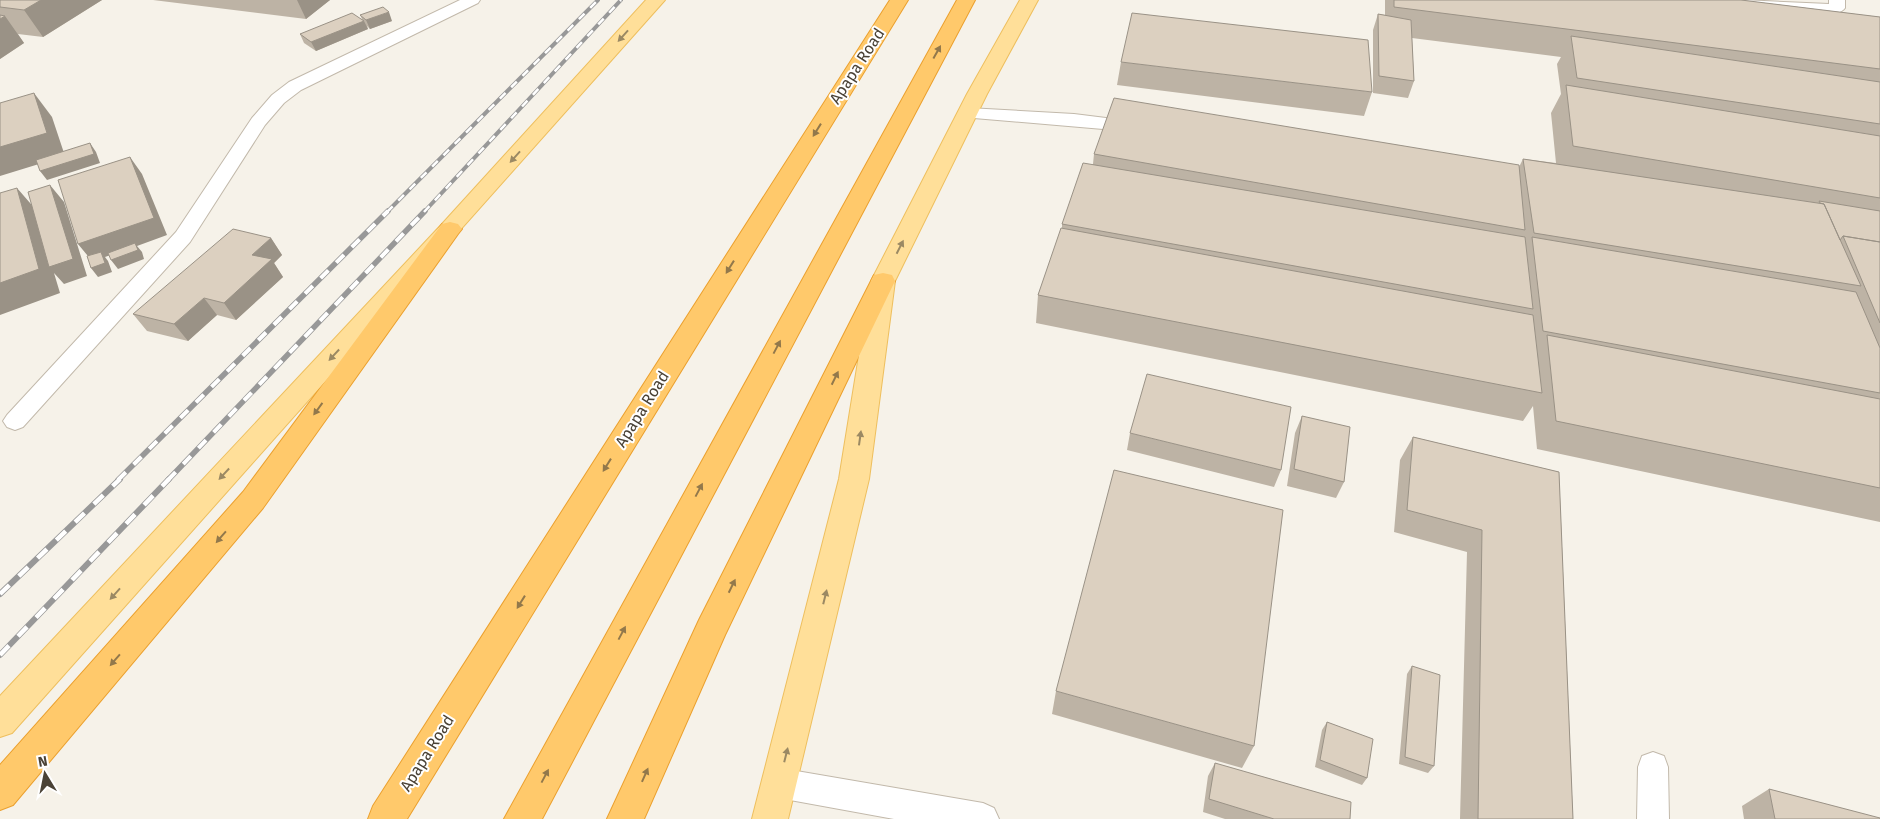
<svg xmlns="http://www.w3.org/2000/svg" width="1880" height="819" font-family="'Fira Sans',sans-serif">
	<rect width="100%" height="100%" fill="#f6f2e9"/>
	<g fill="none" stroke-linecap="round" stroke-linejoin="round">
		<defs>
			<path id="lane" d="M460 0H480L478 3 301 90 284 103 265 125 190 242 23 427 15 430 7 427 3 421 7 415 176 232 252 118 272 95 289 82Z
				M1742 0 1829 4V0H1845V8C1834 24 1767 8 1750 5Z
				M968 108 1074 114 1138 122 1144 123 1147 127 1144 131 1138 132 962 117 959 113 962 109Z
				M1653 752 1664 756 1668 767 1669 819H1637L1638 767 1642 756Z
				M779 768 983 803 994 808 999 819H894L779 798 768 794 763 783 768 772Z"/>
			<path id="primary" d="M646 0H665L12 733 0 737V696L442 224Z
				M1020 0H1038L987 94 895 281 869 479 788 819H752L839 479 871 281 967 94Z"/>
			<path id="highway" d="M890 0H908L407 819H368L373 806Z
				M957 0H975L542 819H504Z
				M450 222 458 224 462 229 458 234 263 508 13 805 0 810V765L243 492 442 224Z
				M883 273 892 275 895 281 725 635 644 819H607L699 620 871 281 874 275Z"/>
		</defs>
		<use href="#lane" stroke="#c2b9ab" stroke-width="2"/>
		<use href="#primary" stroke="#eebf5e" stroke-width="2"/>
		<use href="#highway" stroke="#eba02e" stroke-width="2"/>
		<use href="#lane" fill="#fff" fill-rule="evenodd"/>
		<use href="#primary" fill="#ffdf99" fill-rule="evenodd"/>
		<use href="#highway" fill="#ffc96b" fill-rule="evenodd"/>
		<defs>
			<path id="rail-far2" d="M387 212 598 0
				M424 212 621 0"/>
			<path id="rail-far1" d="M118 480 388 211
				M168 480 425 211"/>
			<path id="rail" d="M0 594 120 479
				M0 655 169 479"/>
		</defs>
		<use href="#rail-far2" stroke="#989898" stroke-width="4"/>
		<use href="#rail-far1" stroke="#989898" stroke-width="5.5"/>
		<use href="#rail" stroke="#989898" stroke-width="6"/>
		<use href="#rail-far2" stroke="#fff" stroke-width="2.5" stroke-dasharray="8" stroke-linecap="butt"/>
		<use href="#rail-far1" stroke="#fff" stroke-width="4" stroke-dasharray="11" stroke-linecap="butt"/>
		<use href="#rail" stroke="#fff" stroke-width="4.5" stroke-dasharray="13" stroke-linecap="butt"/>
	</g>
	<path fill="#bdb3a5" d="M0 0H102L43 37 18 34 24 43 0 59Z
		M153 0H330L306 19Z
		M1385 0H1741L1880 17V522L1537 449 1533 406 1523 421 1036 323 1038 295 1062 228V224L1093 164 1094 154 1519 167 1523 159 1556 163 1551 113 1561 94 1557 64 1561 57 1412 38 1414 81 1408 98 1373 93V30L1378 14 1385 15Z
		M360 15 392 21 370 29 367 26 368 29 316 51 304 43 300 34 362 19Z
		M1121 62 1372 92 1364 116 1117 85Z
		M271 238 282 255 274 263 283 277 236 320 217 315 188 341 147 331 133 314Z
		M1302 416 1344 482 1336 498 1287 486 1295 433Z
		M1130 433 1281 470 1274 487 1127 450Z
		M1413 437 1559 472 1573 819H1460L1467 552 1394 532 1400 460Z
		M1412 666 1434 766 1428 773 1399 764 1407 674Z
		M1056 691 1254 746 1242 768 1052 714Z
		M1327 722 1367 778 1362 785 1315 767 1322 730Z
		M1215 763 1350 819H1225L1203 812 1208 776Z
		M1769 789 1880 819H1744L1742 806Z"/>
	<path fill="#9a9286" d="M41 0H102L43 37 24 10Z
		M297 0H330L306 19Z
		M389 12 392 21 370 29 366 20Z
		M5 16 24 43 0 59V19Z
		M364 21 368 29 316 51 311 42Z
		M34 93 52 117 65 156 0 176V147Z
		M90 143 96 152 100 163 47 180 40 171Z
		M130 157 142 174 167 235 137 246 142 252 144 259 118 269 111 260 136 246 105 257 108 261 112 272 98 277 91 268 92 261 78 244Z
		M50 185 64 202 87 276 64 284 54 273 60 293 0 315V283L17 188 37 211Z
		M271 238 282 255 274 263 283 277 236 320 224 303 252 255Z
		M204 298 217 315 188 341 174 324Z"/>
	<path fill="#dcd0c0" stroke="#9a9286" d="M0 0H41L24 10 0 7Z
		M1394 0H1741L1880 17V69L1394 7Z
		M383 7 389 12 366 20 360 15Z
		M352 13 364 21 311 42 300 34Z
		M1132 13 1368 40 1372 92 1121 62Z
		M1378 14 1411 20 1414 81 1379 76Z
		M0 15 5 16 0 19Z
		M1571 36 1880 82V124L1577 78Z
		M1566 85 1880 136V198L1573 146Z
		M34 93 47 133 0 147V103Z
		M1114 98 1519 165 1525 230 1094 154Z
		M90 143 94 154 40 171 36 160Z
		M130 157 154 218 78 244 58 180Z
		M1523 159 1824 204 1861 286 1534 233Z
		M1083 163 1525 237 1533 309 1062 224Z
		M50 185 73 259 49 267 28 192Z
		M17 188 39 269 0 283V193Z
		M1819 201 1880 211V242L1843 236 1840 240 1824 204 1820 203Z
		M1061 228 1533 315 1542 393 1038 295Z
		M233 229 271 238 252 255 272 259 224 303 204 298 174 324 133 314Z
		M1843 236 1880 242V323Z
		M1532 237 1856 292 1880 348V393L1543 331Z
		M135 243 138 250 111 260 108 253Z
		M101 252 105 263 91 268 87 256Z
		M1547 335 1880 399V488L1556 421Z
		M1147 374 1291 407 1281 470 1130 433Z
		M1302 416 1350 427 1344 482 1294 469Z
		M1413 437 1559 472 1573 819H1478L1482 530 1407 510Z
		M1114 470 1283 510 1254 746 1056 691Z
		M1412 666 1440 675 1434 766 1405 757Z
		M1327 722 1373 739 1367 778 1320 760Z
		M1215 763 1351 802 1350 819H1274L1209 799Z
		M1769 789 1880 818V819H1775Z"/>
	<defs><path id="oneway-solid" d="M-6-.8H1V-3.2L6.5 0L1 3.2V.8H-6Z" transform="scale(1.25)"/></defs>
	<g fill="#9b8963">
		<use href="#oneway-solid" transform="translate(623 36) rotate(132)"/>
		<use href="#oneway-solid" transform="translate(515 157) rotate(132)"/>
		<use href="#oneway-solid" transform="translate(900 247) rotate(-63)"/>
		<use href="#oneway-solid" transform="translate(334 355) rotate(133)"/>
		<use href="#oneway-solid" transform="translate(860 438) rotate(-82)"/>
		<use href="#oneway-solid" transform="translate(224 474) rotate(133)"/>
		<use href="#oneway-solid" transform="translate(115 594) rotate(132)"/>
		<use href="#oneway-solid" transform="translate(825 597) rotate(-76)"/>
		<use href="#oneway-solid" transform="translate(786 755) rotate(-76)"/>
	</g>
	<g fill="#92784b">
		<use href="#oneway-solid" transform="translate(937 52) rotate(-61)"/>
		<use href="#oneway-solid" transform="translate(817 130) rotate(122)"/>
		<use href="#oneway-solid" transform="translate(730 267) rotate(122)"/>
		<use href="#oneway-solid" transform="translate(777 347) rotate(-62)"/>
		<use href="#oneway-solid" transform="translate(835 378) rotate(-64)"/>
		<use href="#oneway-solid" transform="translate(318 409) rotate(126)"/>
		<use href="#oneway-solid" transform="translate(607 465) rotate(122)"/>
		<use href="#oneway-solid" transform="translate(699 490) rotate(-62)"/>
		<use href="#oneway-solid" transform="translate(221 537) rotate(131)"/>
		<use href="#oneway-solid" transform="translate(732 586) rotate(-64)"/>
		<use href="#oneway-solid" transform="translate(521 602) rotate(122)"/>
		<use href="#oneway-solid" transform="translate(622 633) rotate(-62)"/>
		<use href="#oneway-solid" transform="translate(115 660) rotate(131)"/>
		<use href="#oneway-solid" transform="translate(645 775) rotate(-66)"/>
		<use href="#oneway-solid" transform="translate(545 776) rotate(-62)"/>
	</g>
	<g text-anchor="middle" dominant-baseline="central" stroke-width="4" stroke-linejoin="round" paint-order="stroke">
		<g font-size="16" fill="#4a4236" stroke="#fff">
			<text transform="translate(857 66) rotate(-57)">Apapa Road</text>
			<text transform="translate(642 409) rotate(-58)">Apapa Road</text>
			<text transform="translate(427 753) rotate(-58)">Apapa Road</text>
		</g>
	</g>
	<g transform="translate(45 774) rotate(350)" stroke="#ffffff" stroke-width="4" paint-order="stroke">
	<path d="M0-4L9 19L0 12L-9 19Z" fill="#4a4236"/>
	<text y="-8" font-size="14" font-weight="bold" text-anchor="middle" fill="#4a4236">N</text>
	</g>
</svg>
